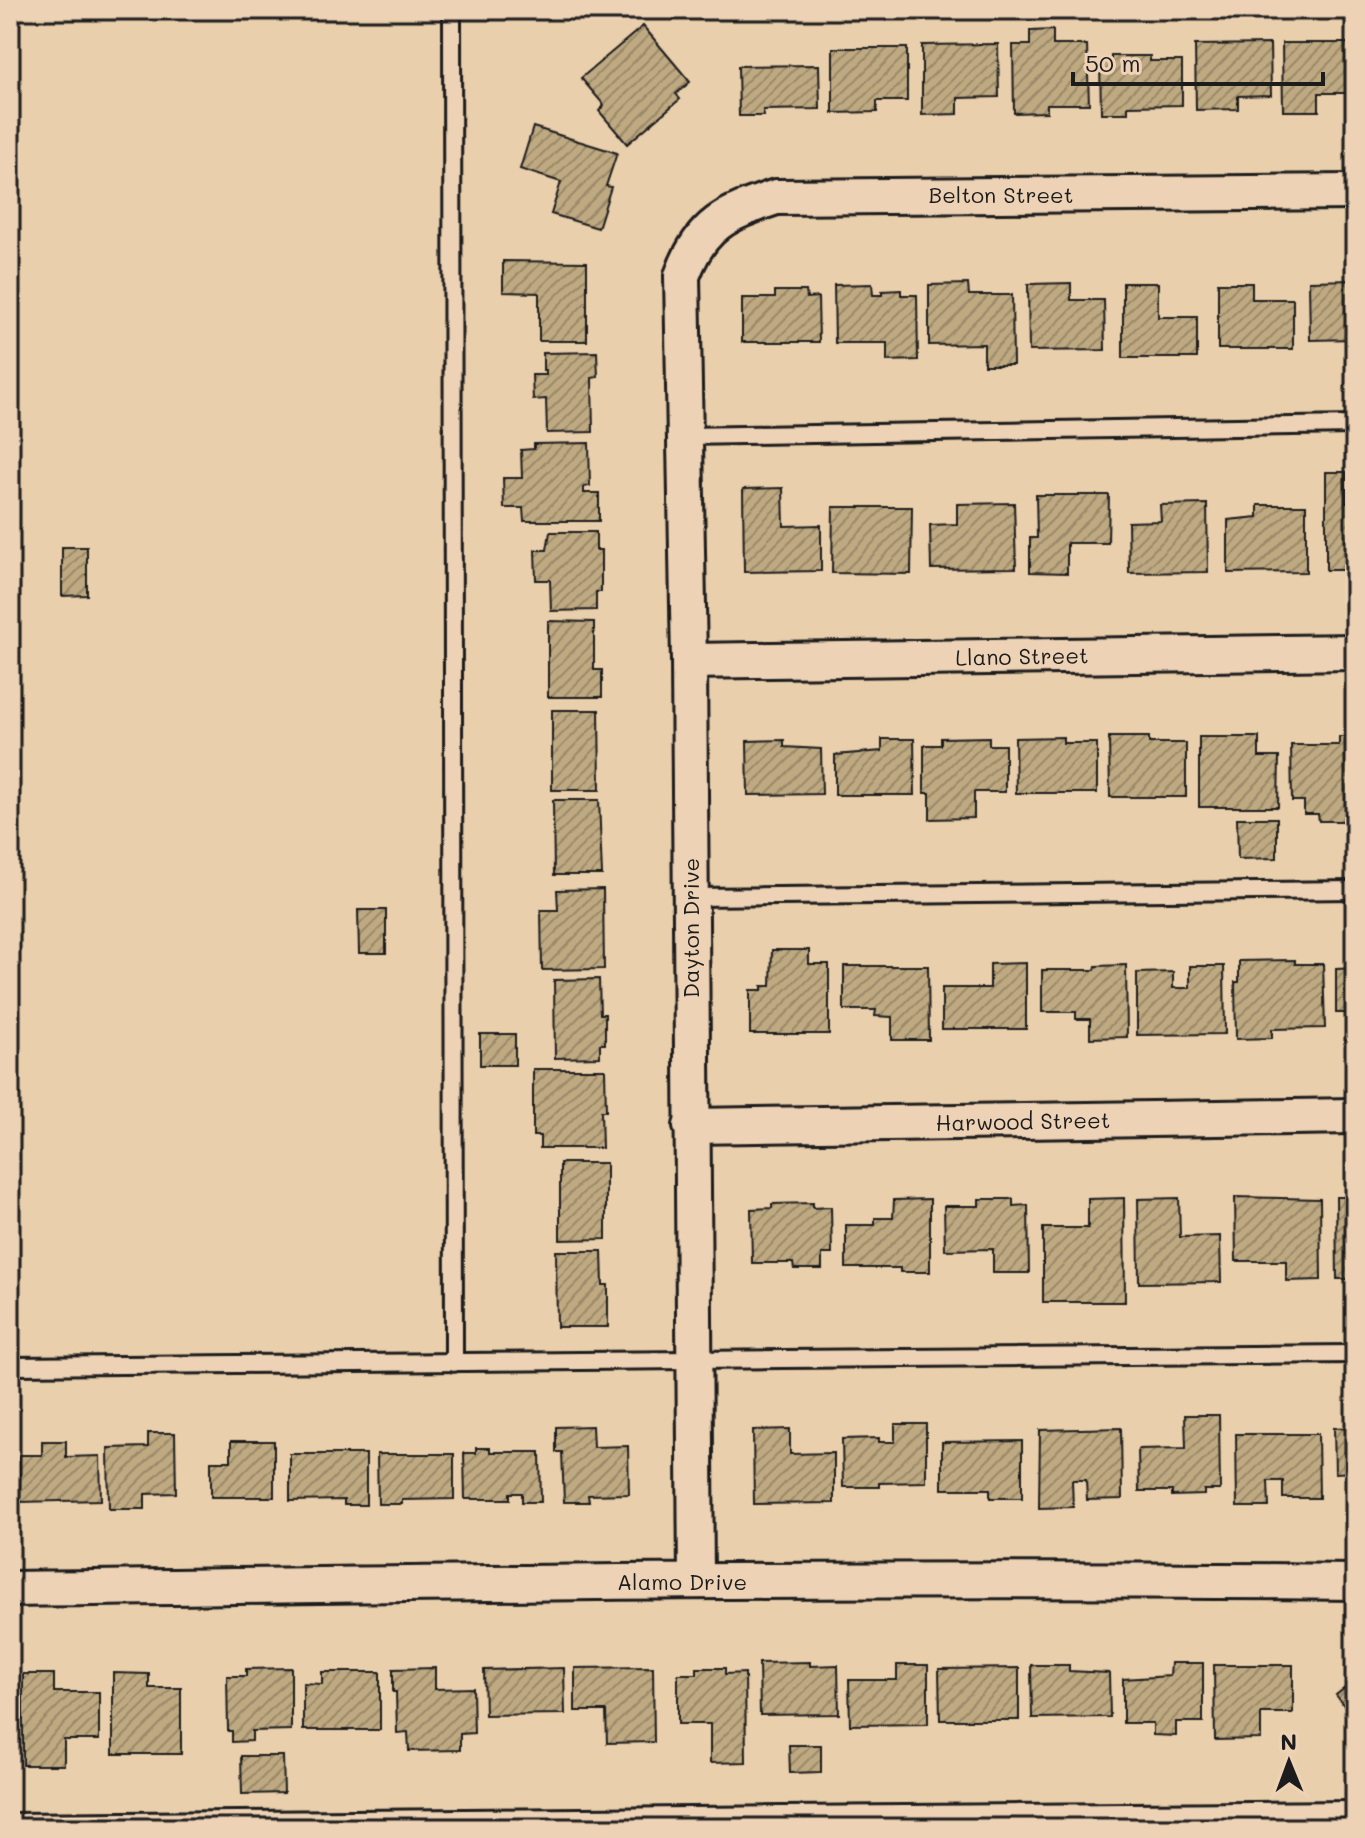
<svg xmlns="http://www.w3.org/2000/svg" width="1365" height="1838" font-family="Mali,sans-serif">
	<defs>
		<pattern id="building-hatch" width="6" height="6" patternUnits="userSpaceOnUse" patternTransform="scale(2)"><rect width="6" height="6" fill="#bea981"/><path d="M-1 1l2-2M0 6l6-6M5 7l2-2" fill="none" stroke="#9a8969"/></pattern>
	</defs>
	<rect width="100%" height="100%" fill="#eacfac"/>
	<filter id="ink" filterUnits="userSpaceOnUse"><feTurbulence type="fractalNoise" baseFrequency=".0125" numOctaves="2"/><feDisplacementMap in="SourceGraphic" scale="16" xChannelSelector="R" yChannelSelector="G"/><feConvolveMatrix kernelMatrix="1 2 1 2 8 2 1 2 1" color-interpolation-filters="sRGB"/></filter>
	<g filter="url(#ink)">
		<path fill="url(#building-hatch)" stroke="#1c1c1c" stroke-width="2" d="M643 26 690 82 676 94 680 99 627 144 599 111 604 105 581 78Z
			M1053 30V45H1087L1089 104H1047V112L1014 113 1013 45H1030V31Z
			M1282 43H1355V93H1319V111H1283Z
			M998 44 999 97 958 98V114L922 115V45Z
			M1270 44 1271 95 1238 96V109L1196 110 1195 45Z
			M833 48H907V101H877V112L833 113Z
			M1111 56H1150V61H1182V105L1128 106V113H1101L1100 60H1111Z
			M819 65 820 109 763 110 764 116H739L738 66Z
			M533 127 617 153 606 186 611 187 598 228 551 214 561 182 520 169Z
			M503 261 587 262V341H539V293L503 292Z
			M1355 280V339L1310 340 1309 281Z
			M1071 283V300H1104L1105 350 1029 351 1028 284Z
			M1123 283H1158V317H1197V358H1123Z
			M1218 283H1252V299H1293V349H1218Z
			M872 284 873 295H882V291L901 290V295H917L918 360 887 361V343H835L834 285Z
			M968 284 969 295H1012L1013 365H984V344L929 345V285Z
			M775 291H806L807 298 818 297 819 342H742V298H775Z
			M597 352 598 377 592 378 593 432 547 433 546 399 533 400 532 375H546V370H543V353Z
			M589 443 590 486 584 487V493H599V521H524L523 508H504L503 478H522L521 450 534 449V444Z
			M1326 472H1346V503L1355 502V570H1326Z
			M783 488 784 526 821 525V571L744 572 743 489Z
			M1036 495H1109L1108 543H1067V573L1030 572V538H1037Z
			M1014 503 1016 568 931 569 930 525 957 524V504Z
			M1207 504 1208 572 1129 573 1128 522 1161 521 1160 505Z
			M1258 505H1306V572L1228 573V520L1258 517Z
			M833 507H912L911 574 832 573Z
			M550 532H596V550H601V592H596V610L551 611 550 580H536L535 550H547Z
			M62 547H87V595L62 596Z
			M548 621 594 622V670H602V697H548Z
			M552 710H599L600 790H552Z
			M989 737V745H1005V792H974V818L930 819V793H924V745H941V738Z
			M1063 737V743H1097V793H1016L1015 738Z
			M1109 737H1149V743H1186V797H1110Z
			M1199 737H1259V757H1279L1278 807H1199Z
			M1339 737H1355V821H1319L1318 814H1304V801H1292L1291 745H1339Z
			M882 739H914L915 795H835V755L882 751Z
			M784 740V747L821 749 822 794 748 795 747 741Z
			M553 800H599L602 875H554Z
			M1237 818H1277V858L1238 859Z
			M603 889 604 969 542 970 541 910H558L557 890Z
			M358 910H386V953H359Z
			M772 950H809V964H829V1034H750V990H762V986H771Z
			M1295 960V964H1323L1325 1028 1272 1029V1038L1236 1039 1235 982H1239V961Z
			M1026 963V1029H942V988H990V964Z
			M1126 965 1127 1037 1090 1038V1019H1076V1012H1042V970H1095L1096 966Z
			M844 966H928L929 1040H892V1017L875 1016 876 1010H844Z
			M1190 966H1224L1225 1034 1137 1035V973L1173 972V988H1190Z
			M1355 968V1013H1336V969Z
			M599 979 600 1014H605V1044H600V1057L555 1058 554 980Z
			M480 1034H515V1065H480Z
			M533 1069H605L606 1111H601L602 1148H540V1136H533Z
			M560 1163H606V1239L560 1240Z
			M1235 1197 1320 1199 1321 1280 1286 1281V1261H1236Z
			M1336 1197H1355V1279H1337Z
			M1124 1198 1125 1302H1043V1228H1088V1199Z
			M1179 1198 1180 1237 1220 1236 1221 1282 1139 1283 1138 1199Z
			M930 1199V1272H900V1268H846V1225H875V1218H893L894 1200Z
			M979 1199H1013V1206L1028 1205 1029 1273H993V1249L945 1250 944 1206H979Z
			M813 1203V1208L831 1207 832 1254H822V1269H794L793 1263H752L751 1209 772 1208V1204Z
			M556 1251H602L603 1285H608V1327H557Z
			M1185 1415H1219L1220 1490H1204V1495L1172 1496V1491H1139L1138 1449 1186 1448Z
			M895 1424H926V1482L879 1483V1487H843L842 1439 879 1438V1442H895Z
			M592 1426 593 1447 628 1446 629 1494 588 1495 589 1502H564L562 1452H556V1427Z
			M1355 1427V1472L1335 1473 1334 1428Z
			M1121 1428 1122 1499 1087 1500 1086 1480H1072L1073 1507 1039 1508 1040 1430Z
			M790 1429V1454L834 1453V1503L754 1504 753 1430Z
			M148 1433H175L176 1493 145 1494V1509H109L108 1448 148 1447Z
			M1236 1434H1318L1319 1498H1283V1481H1268L1269 1507H1237Z
			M42 1441H66V1457L100 1456 101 1500 20 1502 19 1455H42Z
			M231 1441H274V1497H211V1461H231Z
			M1022 1441V1498H990V1489H942V1442Z
			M476 1448H490V1452H540L541 1502H522V1493H510V1499H465L464 1453H476Z
			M290 1454H366V1505H344V1500L290 1501Z
			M377 1454H454V1499L402 1500V1504H378Z
			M810 1662V1666L838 1665 839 1714 760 1715 759 1663Z
			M1171 1663H1203V1722H1176V1736L1153 1735V1723H1123V1679L1170 1676Z
			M897 1665H928V1724L850 1725 849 1680H897Z
			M1031 1665H1069V1671L1109 1673 1110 1717 1032 1718Z
			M1214 1665H1293V1713H1261V1739L1215 1740Z
			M653 1667 654 1742 607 1743 606 1711H575V1668Z
			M291 1668V1730L252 1731V1741L232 1742V1731H228L227 1676H246V1669Z
			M435 1668V1689L473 1688 474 1733 460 1734V1750L409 1751 408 1732 397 1733 396 1692H393V1669Z
			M564 1668 565 1714 485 1715 484 1670Z
			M697 1668H725V1674L745 1673 746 1762 710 1763V1724H678V1674H697Z
			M1019 1668V1720H940L939 1669Z
			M322 1672H380V1730H303V1683L322 1684Z
			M113 1673 149 1674V1688H181V1754H113Z
			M23 1674H54V1692H99V1740H64V1765H23Z
			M10 1680 12 1746H10Z
			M1355 1680V1720L1336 1695Z
			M789 1745H821V1772L790 1773Z
			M241 1756H283L284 1793 242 1794Z"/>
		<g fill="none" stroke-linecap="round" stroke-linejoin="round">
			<defs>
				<path id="service" d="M452 10 454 1363
					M685 436 1355 425
					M690 897 1355 890
					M10 1366 1355 1354
					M10 1822 1355 1810"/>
				<path id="minor" d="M689 661 1355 652
					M691 1126 1355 1116
					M696 1580 689 661 682 276C701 224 726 214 776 197L1355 192
					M10 1589C458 1583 907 1577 1355 1582"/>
			</defs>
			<use href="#service" stroke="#1c1c1c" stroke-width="22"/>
			<use href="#minor" stroke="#1c1c1c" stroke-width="40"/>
			<use href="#service" stroke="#eed2b5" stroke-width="16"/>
			<use href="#minor" stroke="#eed2b5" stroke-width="34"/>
		</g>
	</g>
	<g text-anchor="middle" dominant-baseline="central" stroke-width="6" stroke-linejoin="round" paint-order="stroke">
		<g font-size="22" fill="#1c1c1c" stroke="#eed2b5">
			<text x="1001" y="194">Belton Street</text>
			<text transform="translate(1022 656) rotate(-1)">Llano Street</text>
			<text transform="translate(690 928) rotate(-90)">Dayton Drive</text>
			<text transform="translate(1023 1121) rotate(-1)">Harwood Street</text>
			<text x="682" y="1581">Alamo Drive</text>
		</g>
	</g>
	<rect width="1365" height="1838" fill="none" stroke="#eed2b5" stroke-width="40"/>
	<rect x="20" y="20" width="1325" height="1798" fill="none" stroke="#1c1c1c" stroke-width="3" filter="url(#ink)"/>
	<g transform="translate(1289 1762) rotate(359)" stroke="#eed2b5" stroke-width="6" paint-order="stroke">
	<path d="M0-6L14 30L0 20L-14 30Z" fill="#1c1c1c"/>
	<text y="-12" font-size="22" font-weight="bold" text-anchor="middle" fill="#1c1c1c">N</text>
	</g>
	<path d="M1073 72v12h250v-12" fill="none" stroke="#1c1c1c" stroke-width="4"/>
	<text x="1085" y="72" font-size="24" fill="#1c1c1c" stroke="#eed2b5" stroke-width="6" paint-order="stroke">50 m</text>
</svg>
